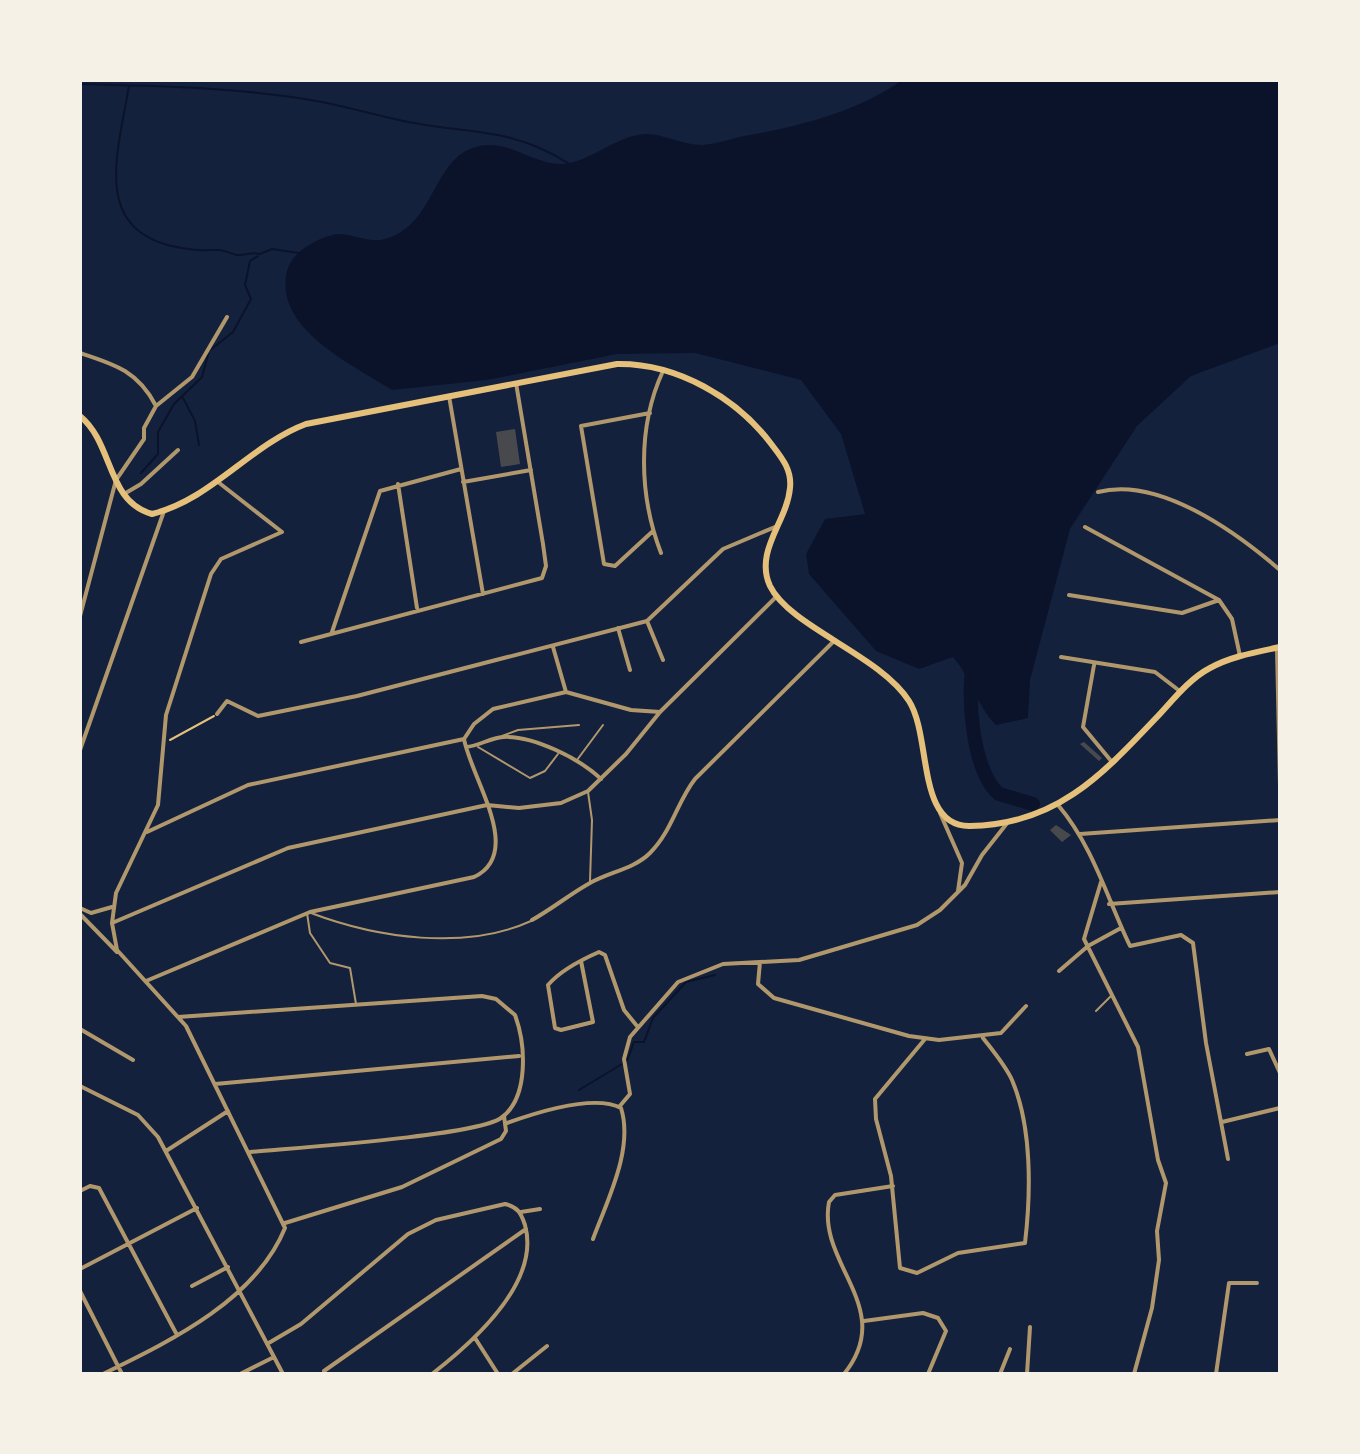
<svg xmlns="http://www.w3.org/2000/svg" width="1360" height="1454" font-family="'Golos Text',sans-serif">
	<rect width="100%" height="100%" fill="#14213d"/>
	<path fill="#0b132b" d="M902 80H1280V343L1191 376 1137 426 1070 529 1030 680 1028 718 996 725C976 705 972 679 953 657L919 669 876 651 809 574 806 554 825 519 865 514 841 434 801 380 695 353 617 354 487 380 392 390C353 365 273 329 287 271 292 252 314 240 332 235 347 231 364 242 380 240 440 229 429 149 487 145 515 143 541 169 569 163 595 158 621 133 649 134 666 135 684 145 702 145 716 144 730 139 744 136 796 127 858 112 902 80Z"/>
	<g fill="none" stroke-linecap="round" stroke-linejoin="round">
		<path stroke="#0b132b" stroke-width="2" d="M80 84C155 86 230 87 305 99 337 104 367 113 399 120 464 135 508 125 568 163
			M129 86C117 157 89 237 189 249 199 251 209 250 219 250 225 250 231 254 237 255 246 256 251 251 260 254L272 249 299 253
			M183 398 195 421 199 445
			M141 473 158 454V432L174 404 202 377 209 351 233 332 251 299 245 285 250 261 258 256
			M579 1090 627 1061 634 1042H644L653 1018 686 982 715 975"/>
		<path stroke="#0b132b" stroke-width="14" d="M975 657C965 688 972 772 999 794L1033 804"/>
	</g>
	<path fill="#48494c" d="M515 429 520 464 501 467 496 432Z
		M1084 742 1102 758 1099 761 1080 744Z
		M1056 825 1071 835 1062 842 1050 830Z"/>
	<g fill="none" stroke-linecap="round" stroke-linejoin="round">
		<path stroke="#e5c07b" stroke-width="2" d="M170 740 214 716"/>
		<path stroke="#b1986c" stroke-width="2" d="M502 736 518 730 579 725
			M478 747 530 778 545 771 558 754
			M577 760 603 725
			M588 792 592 820 590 881
			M307 913 310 933 330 963 350 968 356 1004
			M311 913C377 938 465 951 531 921
			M1096 1011 1111 996"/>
		<path stroke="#b1986c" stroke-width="4" d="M80 353C114 364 138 371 156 406L144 428V439L116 480 80 616
			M449 396 483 594
			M156 406 192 377 227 317
			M650 413 581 426 604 564 615 566 653 531
			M463 482 531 470
			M398 484 417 608
			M1098 492C1159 476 1236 532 1280 570
			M124 494 141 484 178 450
			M1085 527 1219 600 1232 619 1240 656
			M661 553C639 496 637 427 663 371
			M1069 595 1182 613 1219 600
			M647 621 663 660
			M618 628 630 670
			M332 632 380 491 461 469
			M301 642 542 578 546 566 543 544 516 383
			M553 647 566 692
			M1277 648 1280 785
			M1061 657 1155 672 1181 692
			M1094 665 1083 727 1112 762
			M217 714 227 701 258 716 357 696 647 621 723 549 775 527
			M466 747C479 746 490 738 503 737 533 735 580 759 601 779
			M80 750 164 511
			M1058 805C1093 846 1107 898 1130 946L1181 935 1193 943 1206 1043 1228 1159
			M940 813 962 863 958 891
			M147 832 248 785 464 739
			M1080 834 1280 820
			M1101 882 1084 939 1138 1047 1158 1160 1166 1183 1157 1231 1159 1260 1152 1308 1134 1374
			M1109 904 1280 892
			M80 908 91 913 112 907
			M80 914 117 952
			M532 920C552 909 570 894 590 883 609 872 634 869 650 853 672 831 677 802 695 779L835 640
			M112 923 288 848 487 805 519 808 561 803 588 791 626 754 660 712 776 597
			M581 961 593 1022 561 1030 555 1028 548 985C560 971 583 959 599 952L605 955 624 1010 637 1026
			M760 962 758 984 774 998 909 1036 939 1040 1001 1033 1026 1006
			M1059 971 1088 946 1121 928
			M146 981 310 912 474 877C525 853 471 778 464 739L474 724 493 709 566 692 631 710 660 712
			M178 1017 482 996 496 999 515 1015C526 1045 529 1098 501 1118 476 1136 292 1148 250 1152
			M80 1029 133 1060
			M925 1039 875 1099 876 1119 891 1176 900 1268 917 1273 958 1253 1025 1243C1031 1192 1032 1127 1012 1080 1005 1065 993 1051 983 1038
			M1247 1054 1269 1049 1280 1073
			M215 1084 519 1056
			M80 1086 138 1115 158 1137 283 1374
			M619 1107 630 1094 624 1059 630 1037 678 982 723 964 799 960 917 925 940 910 965 885 982 855 1008 822
			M1222 1122 1280 1108
			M507 1123C535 1113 594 1094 621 1108 634 1149 607 1201 593 1239
			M166 1151 228 1111
			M80 1191 90 1186 99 1188 177 1335
			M521 1212 540 1209
			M285 1223 402 1187 501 1139 506 1131 504 1116
			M80 1269 197 1208
			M192 1286 228 1267
			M80 1291 122 1374
			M864 1321 923 1313 938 1318 946 1331 928 1374
			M475 1338 498 1374
			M267 1344 301 1324 408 1234 436 1220 505 1204C518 1207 521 1213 525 1225 541 1283 472 1343 432 1374
			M324 1371 526 1229
			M103 1374C170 1341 255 1301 285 1228L186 1026 117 950 112 923 116 893 158 805 166 715 211 574 221 559 282 532 218 482
			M240 1374 274 1357
			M512 1374 547 1346
			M844 1374C897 1308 817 1265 829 1202L835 1195 893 1186
			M1000 1374 1010 1349
			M1027 1374 1030 1327
			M1216 1374 1229 1283H1257"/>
		<path stroke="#e5c07b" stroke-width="6" d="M80 416C114 444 106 501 152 514 211 500 250 445 306 424L617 364C677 363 737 398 772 445 782 458 792 470 790 488 787 522 754 551 770 586 790 627 880 655 909 701 932 737 916 827 970 826 1056 825 1102 775 1157 717 1173 700 1189 679 1210 668 1232 656 1257 652 1280 647"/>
	</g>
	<rect width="1360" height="1454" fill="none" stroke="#f6f1e7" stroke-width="164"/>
</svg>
